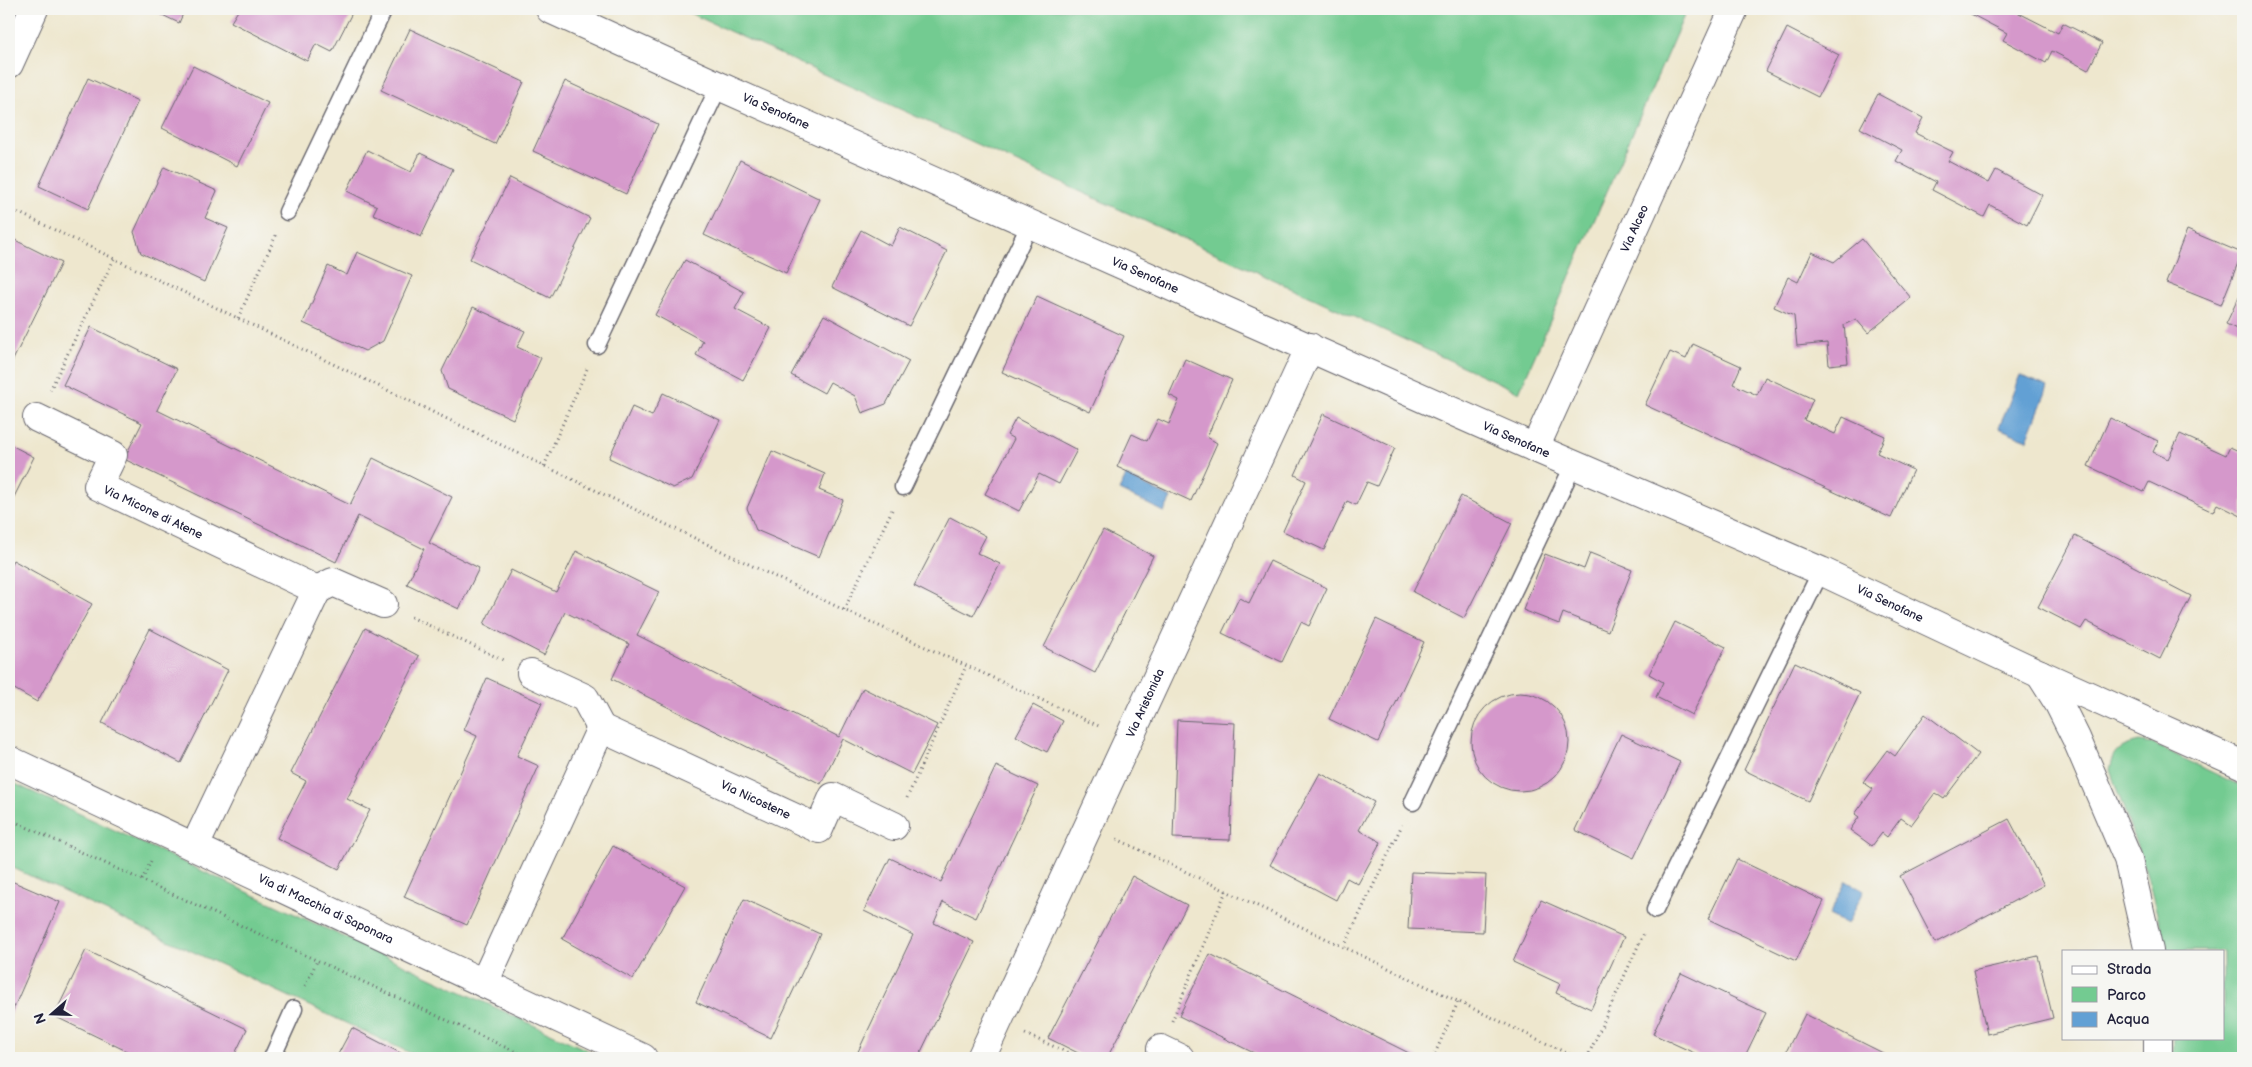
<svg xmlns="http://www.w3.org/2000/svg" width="2252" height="1067" font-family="'Balsamiq Sans',sans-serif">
	<rect width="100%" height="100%" fill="#f6f6f2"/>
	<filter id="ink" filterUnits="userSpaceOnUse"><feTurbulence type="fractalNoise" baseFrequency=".02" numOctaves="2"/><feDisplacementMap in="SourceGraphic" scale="10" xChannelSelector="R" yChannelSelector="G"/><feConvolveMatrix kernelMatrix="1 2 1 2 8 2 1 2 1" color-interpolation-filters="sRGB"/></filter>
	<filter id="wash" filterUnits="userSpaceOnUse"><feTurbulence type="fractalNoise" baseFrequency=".0096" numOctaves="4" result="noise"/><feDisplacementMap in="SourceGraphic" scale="20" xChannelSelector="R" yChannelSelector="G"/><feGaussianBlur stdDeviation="1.12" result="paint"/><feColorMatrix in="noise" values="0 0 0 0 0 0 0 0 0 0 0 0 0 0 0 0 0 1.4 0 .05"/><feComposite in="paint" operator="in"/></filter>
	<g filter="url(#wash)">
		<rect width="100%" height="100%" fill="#eee7ce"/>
		<path fill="#73cb91" stroke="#4a7666" d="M681 9H1687L1519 392Z
			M2139 742 2153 744 2243 787V1055L2239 1058H2172L2173 1038H2223V951H2167L2146 872 2110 770C2114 750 2119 747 2139 742Z
			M9 781 604 1058H421L9 866Z"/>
		<path fill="#62a0d4" stroke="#426188" d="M2020 375 2048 387 2027 440 1999 428Z
			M1126 476 1171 498 1164 512 1119 490Z
			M1846 881 1864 891 1847 924 1829 915Z"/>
		<g id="blocks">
			<path fill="#d598cb" d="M155 9H185L179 23 154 11Z
				M239 9H354L332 52 316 44 307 61 231 22Z
				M1969 9H2016L2015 11 2058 33 2063 23 2102 43 2088 70 2052 51 2046 63 2003 40 2007 33 1967 12Z
				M1787 28 1839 55 1818 97 1766 71Z
				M410 29 524 82 495 144 381 90Z
				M193 66 268 103 237 166 162 128Z
				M88 78 138 101 88 209 39 186Z
				M565 81 658 124 626 194 533 151Z
				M1878 94 1923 118 1915 133 1953 152 1948 161 1989 183 1996 170 2042 195 2027 225 1990 205 1984 217 1932 190 1936 182 1896 161 1902 150 1860 128Z
				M367 150 411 172 420 153 453 169 421 237 373 214 377 206 347 191Z
				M740 160 820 199 786 273 704 235Z
				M164 167 217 191 205 218 228 228 204 282 141 253 134 232Z
				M510 178 590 218 550 298 470 259Z
				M900 227 947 251 909 326 832 287 861 230 891 246Z
				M2187 230 2242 253 2221 305 2166 283Z
				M9 237 61 263 9 368Z
				M1862 239 1911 298 1868 333 1856 319 1844 325 1848 363 1829 365 1827 343 1797 346 1794 316 1774 307 1788 277 1798 282 1812 252 1834 262Z
				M357 252 412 276 383 341 365 351 303 323 328 266 347 275Z
				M685 260 744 292 735 309 771 328 743 380 696 355 703 341 655 315Z
				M2243 288V332L2226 324Z
				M1037 296 1124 336 1090 412 1002 372Z
				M473 307 525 331 517 347 541 358 513 419 448 389 442 371Z
				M824 315 909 361 886 404 862 413 855 396 830 382 824 393 791 375Z
				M91 327 177 369 157 410 350 505 373 458 452 497 429 543 479 568 459 609 407 584 424 549 358 516 336 562 124 459 142 423 63 385Z
				M1693 344 1741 366 1733 384 1757 395 1765 377 1813 399 1804 420 1835 434 1843 417 1885 436 1877 453 1913 470 1891 518 1645 405 1670 352 1686 359Z
				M1185 359 1232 380 1207 437 1217 443 1191 501 1117 467 1132 434 1147 441 1158 419 1169 424 1179 400 1169 395Z
				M663 393 720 420 692 479 673 488 609 458 632 407 652 416Z
				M1323 414 1395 448 1377 486 1367 482 1356 505 1347 501 1324 550 1283 531 1306 481 1295 475Z
				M1016 418 1077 450 1059 484 1039 474 1019 511 985 494 1014 439 1007 435Z
				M2110 418 2158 441 2153 452 2168 459 2180 434 2226 455 2230 447 2243 453V517L2217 504 2213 512 2149 482 2144 492 2088 466Z
				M9 444 34 457 9 507Z
				M772 451 825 474 819 490 843 500 819 557 756 530 747 508Z
				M1461 496 1512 523 1464 618 1413 592Z
				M950 517 986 536 977 553 1000 564 973 616 914 586Z
				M1103 530 1153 556 1095 673 1044 647Z
				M2075 536 2191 596 2160 659 2086 621 2081 629 2038 607Z
				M576 551 659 592 637 635 839 737 863 688 937 725 912 774 843 739 821 784 612 679 629 644 565 612 544 655 484 624 511 570 556 592Z
				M1590 553 1632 570 1608 631 1563 613 1559 624 1523 610 1545 554 1584 569Z
				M13 560 92 604 37 702 9 686V568Z
				M1270 561 1327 588 1309 626 1301 622 1282 662 1222 633 1239 598 1249 603Z
				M1376 619 1424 642 1378 742 1329 719Z
				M1675 622 1726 647 1692 715 1656 697 1663 682 1649 674Z
				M365 628 419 656 347 799 370 810 339 869 277 838 306 781 291 773Z
				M150 629 228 670 181 763 102 723Z
				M1795 662 1860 693 1808 801 1744 770Z
				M487 678 542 703 517 756 539 766 467 925 404 897 477 736 464 730Z
				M1471 742a49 49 0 1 1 98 0a49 49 0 1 1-98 0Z
				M1033 705 1063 721 1047 752 1016 736Z
				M1925 714 1978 754 1944 799 1935 793 1911 825 1901 818 1887 837 1882 833 1872 846 1850 830 1859 817 1855 814 1873 789 1863 782 1887 750 1895 756Z
				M1177 720 1235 723 1230 840 1173 838Z
				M1621 734 1680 762 1634 858 1575 830Z
				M996 766 1038 786 976 918 943 902 934 923 974 942 918 1058H855L913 935 864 911 890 858 941 882Z
				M1320 773 1374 802 1359 830 1381 842 1358 884 1347 878 1336 900 1270 865Z
				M2009 819 2044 885 1935 943 1900 876Z
				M613 846 685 886 633 979 562 939Z
				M1737 859 1824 901 1796 961 1708 919Z
				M1411 872 1486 875 1483 932 1408 929Z
				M1132 876 1187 905 1107 1058H1088L1048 1038Z
				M9 880 60 902 9 1019Z
				M744 899 820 934 771 1038 696 1002Z
				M1541 900 1624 937 1591 1009 1556 993 1560 984 1513 962Z
				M86 950 247 1029 233 1058H141L54 1016Z
				M1210 954 1419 1058H1264L1179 1016Z
				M2038 956 2053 1018 1987 1034 1973 971Z
				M1681 973 1766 1013 1744 1058H1705L1653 1034Z
				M1805 1014 1893 1058H1783Z
				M352 1028 410 1058H336Z"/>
		</g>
	</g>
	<g filter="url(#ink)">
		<use href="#blocks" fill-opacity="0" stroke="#69676e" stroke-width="1"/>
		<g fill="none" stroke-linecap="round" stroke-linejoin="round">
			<defs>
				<path id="lane" d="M287 212 384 9
					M597 345 719 86
					M903 487 1030 224
					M1413 802 1574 464
					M1655 910 1821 571
					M272 1058 294 1009"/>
				<g id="street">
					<path id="s1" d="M550 9 719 86 1535 448 1821 571 2040 674 2243 765"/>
					<path id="s2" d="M37 418 113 455 98 486 317 590 195 846"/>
					<path id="s3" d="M1535 448 1734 9"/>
					<path d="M317 590 333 582 383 604"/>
					<path d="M531 673 585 698 601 728"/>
					<path d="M2040 674 2059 704 2076 738 2128 859 2149 951"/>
					<path id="s4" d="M9 760 643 1058"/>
					<path id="s5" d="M484 983 601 728 819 829 833 797 894 826"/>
					<path d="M2158 1038V1058"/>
					<path d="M1161 1049 1180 1058"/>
					<path id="s6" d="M981 1058 1310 347"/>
				</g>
				<path id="secondary" d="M9 64 34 9"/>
			</defs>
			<use href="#lane" stroke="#69676e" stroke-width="19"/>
			<use href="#street" stroke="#69676e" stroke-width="30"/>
			<use href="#secondary" stroke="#69676e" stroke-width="30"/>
			<path stroke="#69676e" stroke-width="3" stroke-dasharray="1 4" stroke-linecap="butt" d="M9 208 844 610 1101 727
				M238 318 277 233
				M50 390 114 259
				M544 466 587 369
				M844 610 892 510
				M411 617 503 660
				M907 798 966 666
				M9 819 529 1058
				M1117 839 1577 1058
				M142 880 151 861
				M1344 947 1402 825
				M305 986 317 961
				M1172 1021 1226 891
				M1025 1034 1080 1058
				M1433 1058 1458 1002
				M1587 1058 1644 933"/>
			<use href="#lane" stroke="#fff" stroke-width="16"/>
			<use href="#street" stroke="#fff" stroke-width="28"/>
			<use href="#secondary" stroke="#fff" stroke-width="28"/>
		</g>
	</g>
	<g text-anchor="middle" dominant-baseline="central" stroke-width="4.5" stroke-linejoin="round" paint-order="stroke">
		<g font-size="12" fill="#22223b" stroke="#f6f6f2">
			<text stroke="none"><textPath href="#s1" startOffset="248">Via Senofane</textPath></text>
			<text stroke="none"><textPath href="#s3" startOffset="241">Via Alceo</textPath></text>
			<text stroke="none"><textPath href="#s1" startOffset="652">Via Senofane</textPath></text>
			<text stroke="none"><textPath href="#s1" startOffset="1058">Via Senofane</textPath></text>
			<text stroke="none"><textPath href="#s2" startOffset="180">Via Micone di Atene</textPath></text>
			<text stroke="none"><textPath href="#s1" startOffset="1466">Via Senofane</textPath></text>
			<text stroke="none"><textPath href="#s6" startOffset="391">Via Aristonida</textPath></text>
			<text stroke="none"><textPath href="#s5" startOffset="451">Via Nicostene</textPath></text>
			<text stroke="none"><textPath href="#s4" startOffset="350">Via di Macchia di Saponara</textPath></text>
		</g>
	</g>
	<rect width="2252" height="1067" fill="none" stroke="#f6f6f2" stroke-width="30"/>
	<rect x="2062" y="950" width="162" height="90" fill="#f6f6f2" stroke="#a1a1a9"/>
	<rect x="2072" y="966" width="25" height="8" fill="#ffffff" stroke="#a1a1a9"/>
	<text x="2107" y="974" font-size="15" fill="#22223b">Strada</text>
	<rect x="2072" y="987" width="25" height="15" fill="#73cb91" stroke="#a1a1a9"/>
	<text x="2107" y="1000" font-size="15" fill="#22223b">Parco</text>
	<rect x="2072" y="1012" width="25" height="15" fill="#62a0d4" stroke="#a1a1a9"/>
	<text x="2107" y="1024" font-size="15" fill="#22223b">Acqua</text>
	<g transform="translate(52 1014) rotate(250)" stroke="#f6f6f2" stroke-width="4" paint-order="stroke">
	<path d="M0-4L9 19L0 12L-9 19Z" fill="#22223b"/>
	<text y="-8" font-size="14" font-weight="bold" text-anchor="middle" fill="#22223b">N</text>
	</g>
</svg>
